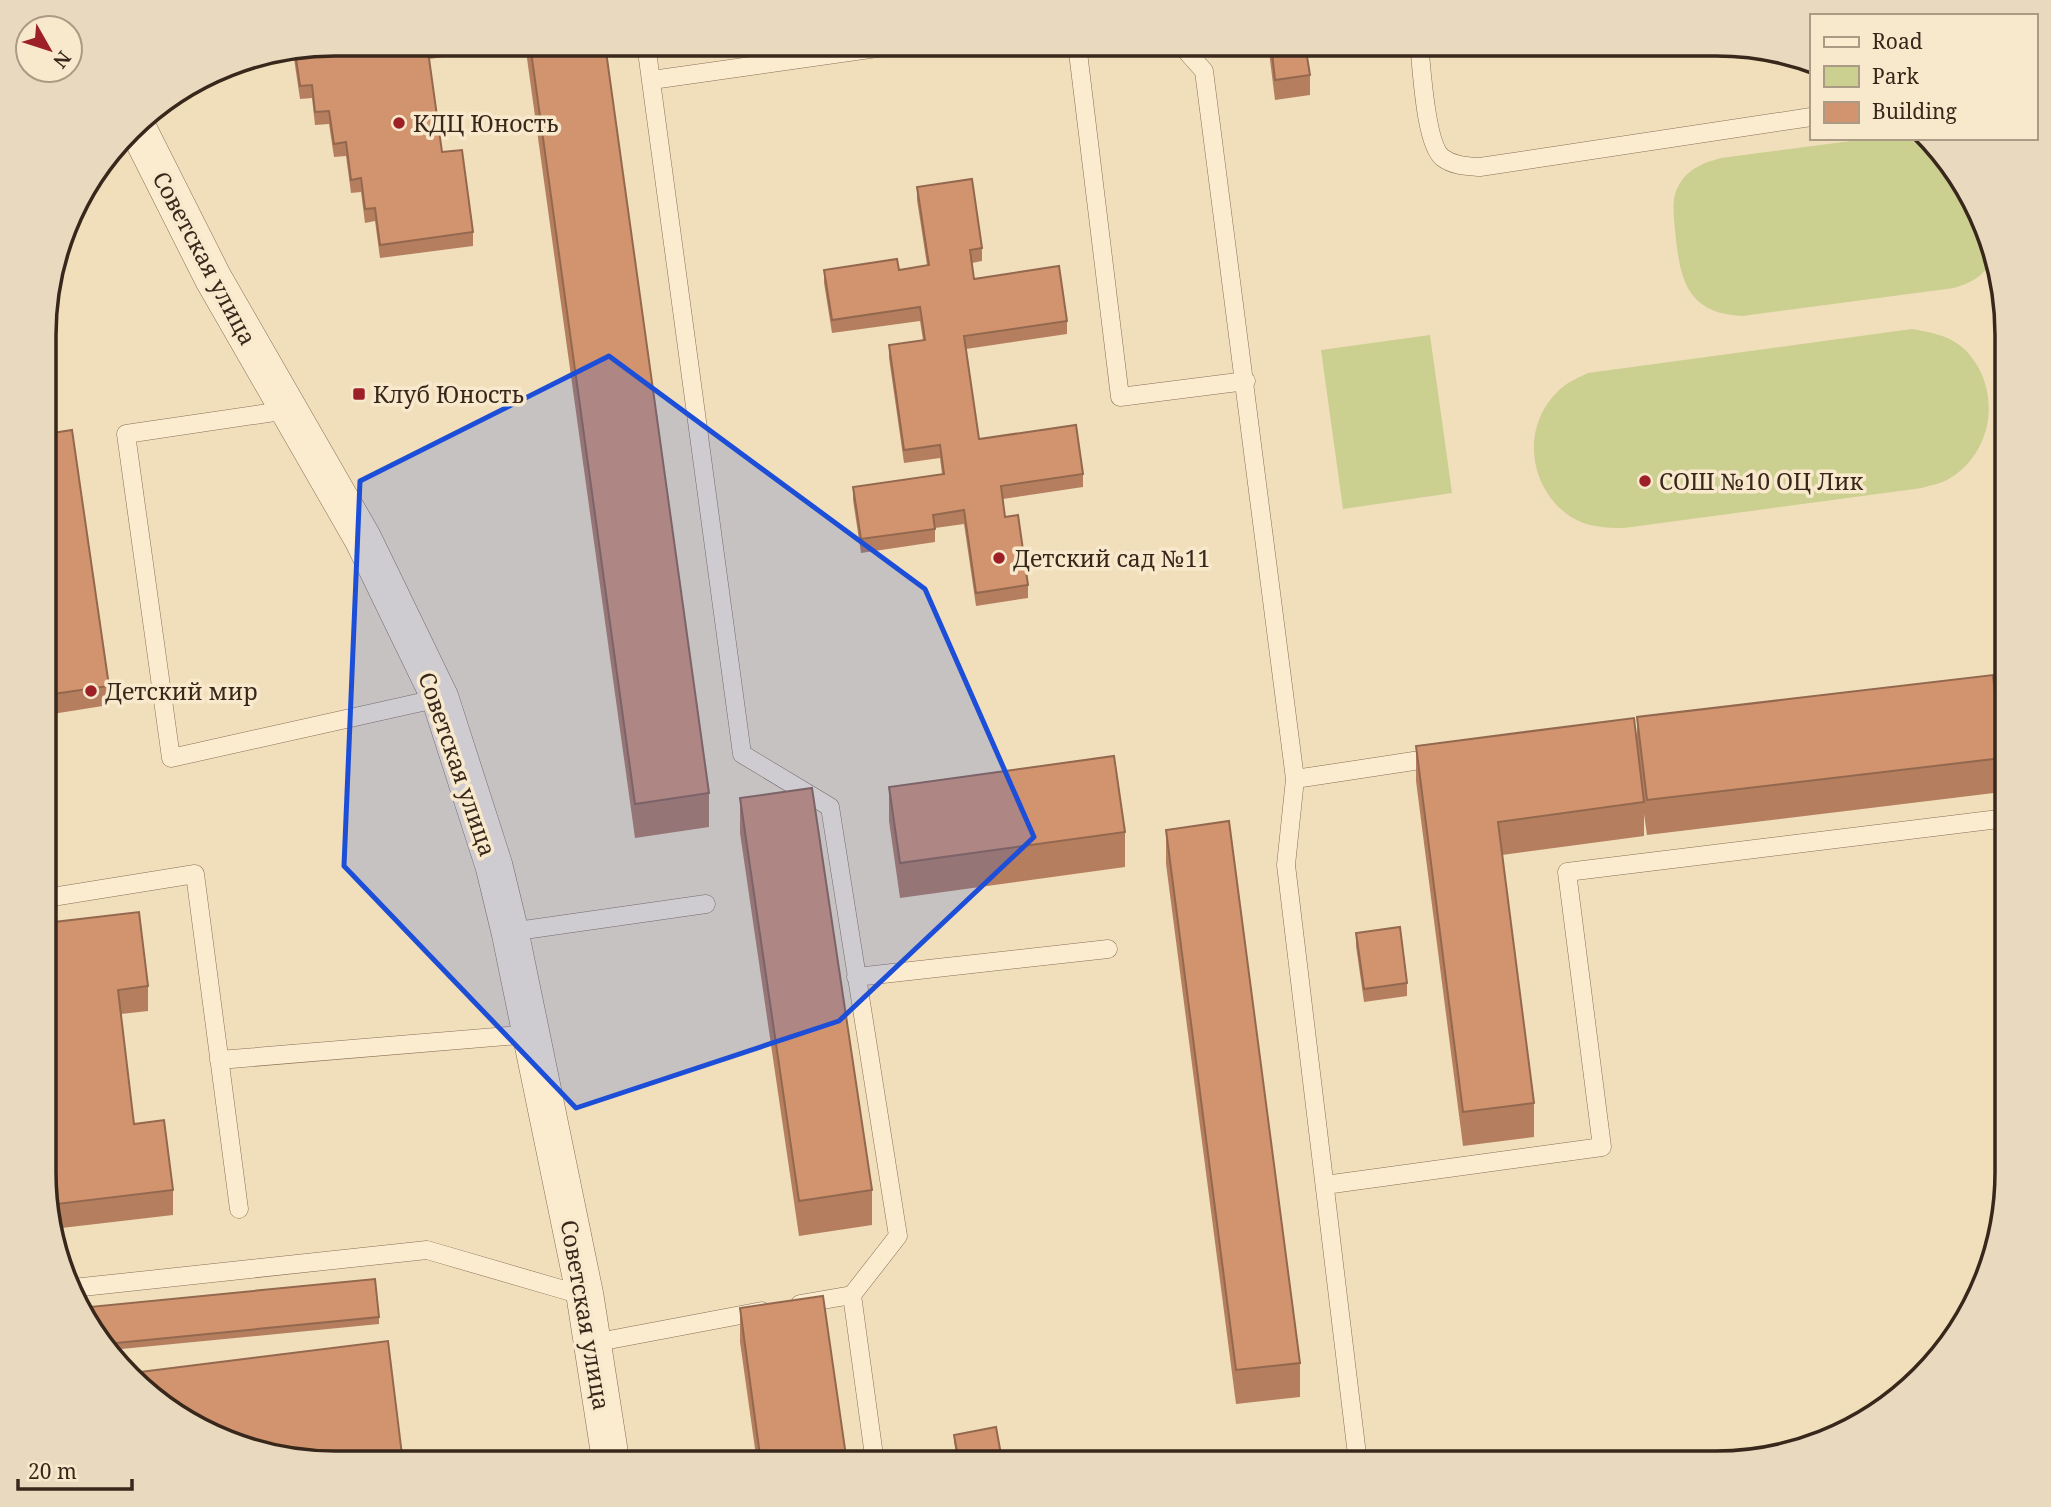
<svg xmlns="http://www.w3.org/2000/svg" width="2051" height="1507" font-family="'Noto Serif',serif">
	<rect width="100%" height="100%" fill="#f1dfbc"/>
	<path fill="#cbcf90" d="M1874 138H1922L1977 206 1992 261C1983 277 1970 283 1954 288L1742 316C1685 313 1680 278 1675 230 1674 217 1671 199 1678 187 1687 169 1703 163 1721 158Z
		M1912 329C1929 332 1948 335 1962 347 2003 384 1996 453 1947 480 1940 484 1930 485 1922 488L1624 528C1606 528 1587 527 1571 517 1526 487 1520 421 1564 386 1570 381 1580 377 1588 373Z
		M1430 335 1452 493 1343 509 1321 350Z"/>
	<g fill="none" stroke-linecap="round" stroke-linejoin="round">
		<defs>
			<path id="service" d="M646 44 742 754 830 807 898 1236 852 1295 875 1463
				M1077 44 1120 397 1246 381
				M1180 44 1204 71 1295 779 1286 865 1358 1463
				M1419 44C1422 68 1425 145 1443 158 1454 166 1467 166 1480 167L1811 117
				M652 80 905 44
				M288 410 126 434 171 758 440 698
				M1974 694 2007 705
				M1295 779 1440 757
				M46 898 195 874 239 1209
				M510 932 706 904
				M856 977 1108 949
				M219 1060 532 1034
				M1325 1185 1602 1147 1567 872 2007 818
				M73 1288 427 1250 585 1296
				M800 1304 852 1295
				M593 1343 762 1311"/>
			<path id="minor" d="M136 125 213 278 363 539 440 698 494 866 510 932 585 1296 611 1463"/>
		</defs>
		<use href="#service" stroke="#8a6e55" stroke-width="19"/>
		<use href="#minor" stroke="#8a6e55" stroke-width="38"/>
		<use href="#service" stroke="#fbecd0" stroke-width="18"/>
		<use href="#minor" stroke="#fbecd0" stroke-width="37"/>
	</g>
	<path fill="#b57f5f" d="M335 44H490V51L429 59 442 152 473 232V246L380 258 375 221 365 223 361 192 351 193 346 156 334 157 329 124 315 125 312 98 300 99 293 52Z
		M525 44H605L709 793V827L635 838Z
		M1268 44H1305L1310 75V95L1275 100Z
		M1564 44H1608L1603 51 1564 57Z
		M917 187 982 248V261L972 263 974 279 1067 321V334L966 349 979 439 1083 474V487L1003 499 1005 517 1028 585V598L976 606 964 524 935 528V542L861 553 853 500V487L942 474 940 458 904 463 889 358V345L923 340 920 321 832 333 824 283V270H899L927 265 917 200Z
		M46 434 109 686V705L46 715Z
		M1637 717 2002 758V792L1647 835 1644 814V836L1502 855 1534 1103V1137L1463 1146 1416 781V746L1637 742Z
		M889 787 1125 832V867L900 898 889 821Z
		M740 798 872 1190V1225L799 1236 740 833Z
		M1166 830 1300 1363V1397L1236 1404 1166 864Z
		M46 923 148 986V1011L121 1014 134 1124 173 1190V1215L53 1229 46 1210Z
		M1356 933 1407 983V996L1364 1002 1356 946Z
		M740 1308 847 1463H757L740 1342Z
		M83 1317H379V1324L111 1350Z
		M954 1435 1002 1460V1463H958L954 1442Z
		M224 1441 403 1463H316Z"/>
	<path fill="#93684e" d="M1603 44H1608L1603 51Z"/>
	<path fill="#d2946f" stroke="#93684e" stroke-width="2" d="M335 44H427L442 152 462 150 473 232 380 245 375 208 365 209 361 178 351 180 346 142 334 144 329 111 315 112 312 85 300 86 295 52Z
		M530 44H605L709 793 635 804Z
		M1271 44H1305L1310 75 1275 80Z
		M972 179 982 248 970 250 974 279 1059 266 1067 321 964 336 979 439 1076 425 1083 474 1001 486 1005 517 1018 515 1028 585 976 593 964 510 933 515 935 529 861 539 853 487 944 474 940 445 904 450 889 345 925 340 920 307 832 320 824 270 897 259 899 270 929 265 917 187Z
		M72 430 109 686 46 695V434Z
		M1993 675 2002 758 1647 800 1637 717Z
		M1634 718 1644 802 1498 822 1534 1103 1463 1112 1416 746Z
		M1114 756 1125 832 900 863 889 787Z
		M812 788 872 1190 799 1201 740 798Z
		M1229 821 1300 1363 1236 1370 1166 830Z
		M139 912 148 986 118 990 134 1124 164 1120 173 1190 49 1205 46 1185V923Z
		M1400 927 1407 983 1364 989 1356 933Z
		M375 1279 379 1317 106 1344 83 1317 79 1308Z
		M823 1296 847 1463H761L740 1308Z
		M388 1341 403 1463H345L344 1455 304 1460 224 1441 157 1403 132 1373Z
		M996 1427 1002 1460 984 1463H959L954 1435Z"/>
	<path fill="#1d4ed8" fill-opacity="0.2" stroke="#1d4ed8" stroke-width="5" stroke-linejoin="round" d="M609 356 925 589 1034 837 839 1021 576 1108 344 866 360 481Z"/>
	<g fill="#9d2027" stroke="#f8e9cc" stroke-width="2.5">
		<circle cx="399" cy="123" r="7"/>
		<rect x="352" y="387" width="14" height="14" rx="3.5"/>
		<circle cx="1645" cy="481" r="7"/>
		<circle cx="999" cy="558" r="7"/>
		<circle cx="91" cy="691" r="7"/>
	</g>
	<g text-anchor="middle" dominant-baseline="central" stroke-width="7" stroke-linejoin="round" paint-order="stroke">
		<g font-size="23" fill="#38271b" stroke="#f8e9cc" text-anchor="start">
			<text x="413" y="123">КДЦ Юность</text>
			<text x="373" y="394">Клуб Юность</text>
			<text x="1659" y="481">СОШ №10 ОЦ Лик</text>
			<text x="1013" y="558">Детский сад №11</text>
			<text x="105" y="691">Детский мир</text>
		</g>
		<g font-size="23" fill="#38271b" stroke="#f8e9cc">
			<text transform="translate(205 258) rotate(62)">Советская улица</text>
			<text transform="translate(458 764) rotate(71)">Советская улица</text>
			<text transform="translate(586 1315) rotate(80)">Советская улица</text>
		</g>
	</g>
	<path d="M0 0H2051V1507H0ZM335 56H1716A279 279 0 0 1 1995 335V1172A279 279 0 0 1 1716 1451H335A279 279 0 0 1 56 1172V335A279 279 0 0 1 335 56Z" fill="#e9d9be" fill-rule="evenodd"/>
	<path fill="none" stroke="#38271b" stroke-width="3.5" d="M335 56H1716A279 279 0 0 1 1995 335V1172A279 279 0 0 1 1716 1451H335A279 279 0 0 1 56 1172V335A279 279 0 0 1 335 56Z"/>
	<rect x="1810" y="14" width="228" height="126" fill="#f8e9cc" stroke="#ab9b85" stroke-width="2"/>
	<rect x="1824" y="37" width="35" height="10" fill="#fbecd0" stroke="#ab9b85" stroke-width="2"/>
	<text x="1872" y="49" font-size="21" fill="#38271b">Road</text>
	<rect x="1824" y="66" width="35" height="21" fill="#cbcf90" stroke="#ab9b85" stroke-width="2"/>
	<text x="1872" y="84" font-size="21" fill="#38271b">Park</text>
	<rect x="1824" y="102" width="35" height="21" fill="#d2946f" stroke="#ab9b85" stroke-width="2"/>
	<text x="1872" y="119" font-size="21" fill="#38271b">Building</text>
	<g transform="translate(49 49) rotate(129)"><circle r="33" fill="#f8e9cc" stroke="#ab9b85" stroke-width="2"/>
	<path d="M0-5L12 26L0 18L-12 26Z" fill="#9d2027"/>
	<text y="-10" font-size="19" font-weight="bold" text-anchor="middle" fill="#38271b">N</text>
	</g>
	<path d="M18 1479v10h114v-10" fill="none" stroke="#38271b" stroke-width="3.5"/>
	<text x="28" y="1479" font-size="21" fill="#38271b" stroke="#f8e9cc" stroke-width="5" paint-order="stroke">20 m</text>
</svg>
